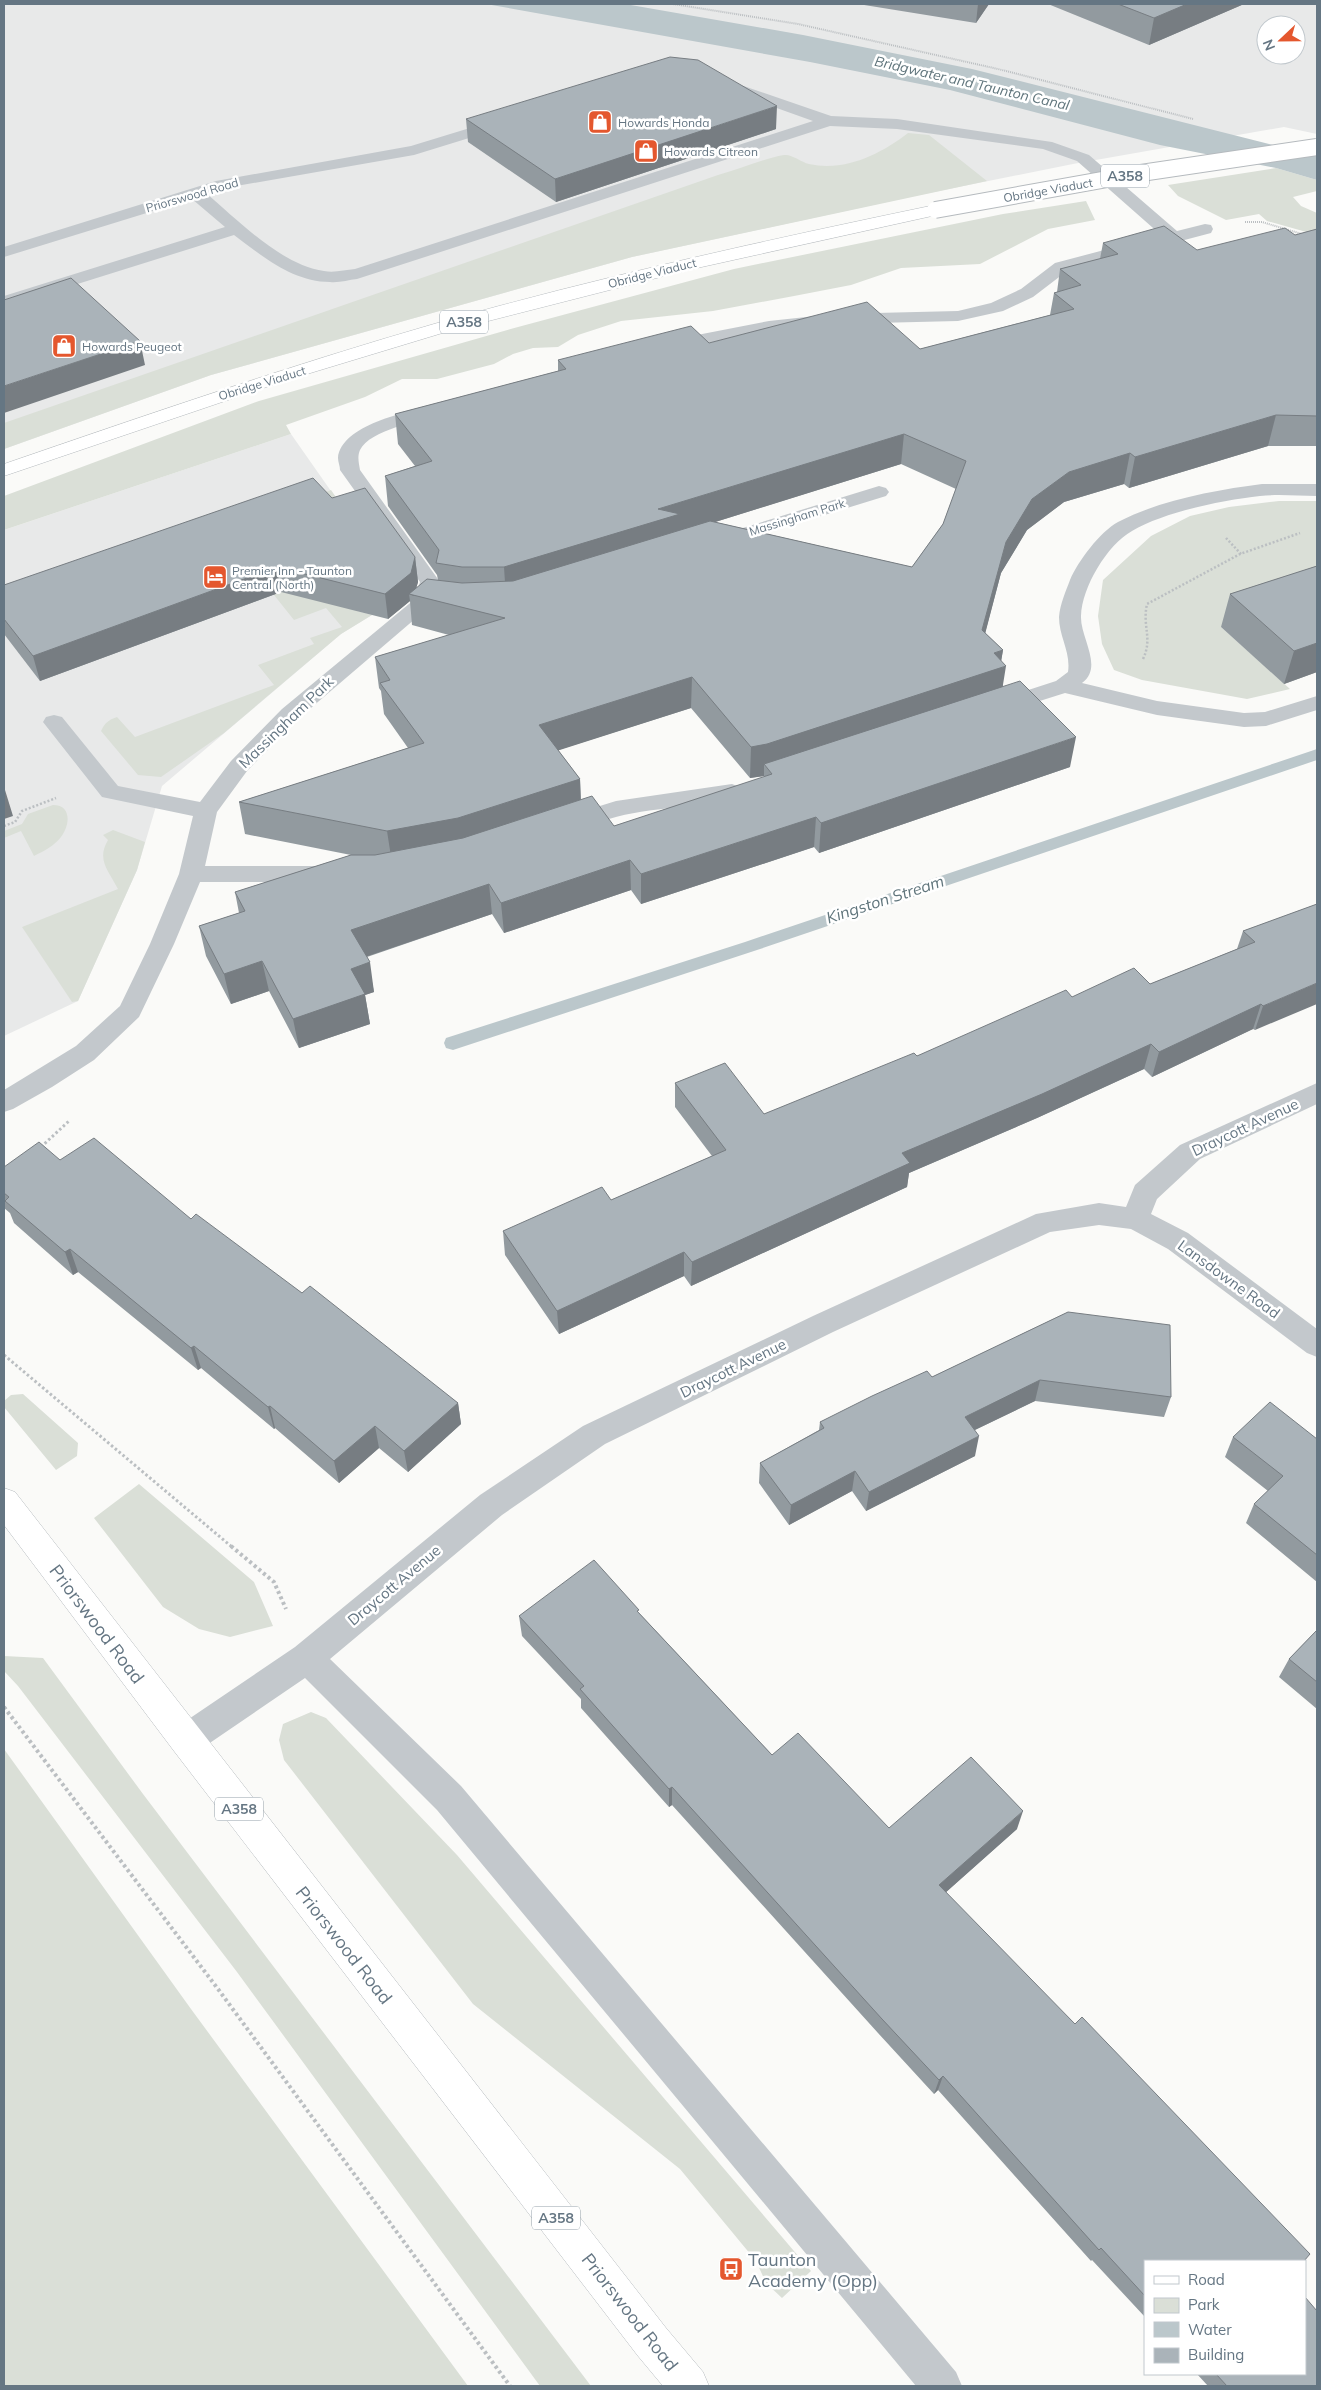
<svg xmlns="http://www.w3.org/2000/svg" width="1321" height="2390" font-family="Mulish,sans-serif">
	<rect width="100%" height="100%" fill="#fafaf8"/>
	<path fill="#e8e9e9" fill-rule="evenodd" d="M4 4H1317V134L1284 127 1073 164 914 196 632 257 211 375 4 449ZM1266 25H1296V55H1266Z
		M291 434 380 561 387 594 372 615 341 634 162 786 137 870 78 1001 4 1036V530Z"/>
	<path fill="#dadfd7" d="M908 133 929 135 987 181 632 257 211 375 4 449V423L718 175C740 169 762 159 784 155 792 154 801 162 809 164 845 172 881 154 908 133Z
		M1276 168 1317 180V191L1293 197 1301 206 1317 213V235L1267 221 1259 214 1226 220 1178 196 1168 185Z
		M1086 201 1095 220 1048 229 980 264 901 268 851 285 794 296 713 311 621 321 578 335 558 347 533 348 513 354 494 364 437 379H402L365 397 286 425 291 434 4 530V496L259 401 518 327 734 269 1003 214Z
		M331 490 380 561 357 611 372 615 341 634 224 733 161 777 138 775 101 731C105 723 108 720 117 717L135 737 274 685 258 665 314 644 310 638 342 627 326 608 294 620 274 595 313 497Z
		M1279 501H1317V595L1221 627 1290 689 1247 699 1142 680 1114 670 1102 644 1098 616 1103 580 1151 536 1190 516 1229 507Z
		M53 805C72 805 70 825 61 837 54 846 44 851 34 856L21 831 4 838V831L22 824 28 814Z
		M113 830 145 842 137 870 78 1001 72 1002 22 927 118 889C109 871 96 860 108 840L103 835Z
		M23 1394 78 1443 77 1456 56 1470 4 1407V1401L11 1395Z
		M139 1484 254 1582 273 1626 230 1637 199 1629 163 1607 94 1518Z
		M4 1656 43 1658 143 1794 591 2386H540L237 1972 18 1686 4 1671Z
		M311 1712 326 1718 457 1855 811 2271 782 2298 766 2283 756 2261 680 2169 473 2004 284 1760 279 1740 283 1724Z
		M4 1749 191 2009 468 2386H4Z"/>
	<path fill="#bbc7cb" d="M486 4H625L803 35 972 69 1317 156V180L1276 168 1160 145 950 90 810 62Z"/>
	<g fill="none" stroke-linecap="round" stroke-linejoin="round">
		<path fill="#bbc7cb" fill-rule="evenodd" d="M1317 749V760L757 950 453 1050 446 1048 444 1043 446 1038 745 942Z"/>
		<defs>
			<path id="major" d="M935 205 941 206 943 210 941 214 688 270 449 331 284 381 4 476V464C146 415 289 366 434 324 599 277 767 240 935 205Z
				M4 1488 15 1492 666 2328 703 2372 709 2386H663L638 2356 174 1751 4 1525Z"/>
		</defs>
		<use href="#major" stroke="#b5babe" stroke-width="1"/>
		<path stroke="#bbbfc2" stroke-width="2" stroke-dasharray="1 1" stroke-linecap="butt" d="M673 4 798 24 998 69 1193 119
			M1245 222H1262L1302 234"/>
		<path stroke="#bbbfc2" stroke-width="2.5" stroke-dasharray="2 2" stroke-linecap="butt" d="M1226 538 1241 554
			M1143 659C1153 638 1142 627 1147 604L1240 554 1300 533
			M4 826 15 822 22 811 56 798"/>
		<path stroke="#bbbfc2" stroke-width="3" stroke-dasharray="2.5 2.5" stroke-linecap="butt" d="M41 1147 69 1121
			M4 1355 232 1547"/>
		<path stroke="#bbbfc2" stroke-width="4" stroke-dasharray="3 3" stroke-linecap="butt" d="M231 1546 274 1582 286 1609
			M4 1707 218 1989 510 2386"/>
		<path fill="#c3c8cc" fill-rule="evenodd" d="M726 80 831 116 897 119 1052 142 1089 155 1177 231 1205 224 1211 225 1213 229 1211 233 1067 271 1033 297 1003 311 958 321 834 324 769 331 667 351 661 350 658 346 661 342 769 321 834 314 958 311 991 303 1021 289 1055 263 1161 235 1077 161 1043 149 897 129 830 126 357 279C348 280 339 283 330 282 293 282 262 256 234 235L4 307V296L225 227 192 199 4 257V247L216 181 411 146 496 120H508L510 123 508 126 414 155 225 188 207 194C239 221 281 265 324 271 334 273 345 270 355 269L813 121 721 88 718 85Z
			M433 405 440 407 442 411 440 415C419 421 370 430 360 450 357 457 359 463 360 470L440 582 436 601 298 719 247 771 217 812 205 866H328L336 868 340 874 336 880 328 882H200L174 944 139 1017 94 1060 52 1087 13 1109 4 1112V1090L76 1046 120 1006 150 944 179 874 193 816 102 797 43 722 46 717 54 715 62 717 118 786 200 802 231 761 282 709 415 599 420 582 340 470C340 466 338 462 338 458 341 425 407 412 433 405Z
			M1262 484H1317V496C1298 496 1279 494 1260 496 1223 500 1164 512 1132 531 1107 545 1082 587 1081 616 1080 638 1104 667 1082 683L1157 701 1244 713 1265 712 1317 696V710L1266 726 1244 727 1157 715 1065 693 999 714 991 712 988 707 991 702 1056 681 1068 672C1071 652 1059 637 1059 617 1060 604 1066 591 1070 580 1078 561 1100 532 1118 522 1160 500 1216 490 1262 484Z
			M879 486 886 488 889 492 886 496 724 546 717 548 710 546 707 542 710 538Z
			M732 784 740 787 744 792 740 797C698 809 651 806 609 819 594 823 576 833 561 828L557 823 561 818 616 801Z
			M1317 1083V1104L1200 1159 1157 1199 1151 1214 1188 1233 1317 1329V1357L1307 1353 1168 1249 1131 1229 1099 1225 1050 1232 833 1332 605 1444 502 1515 330 1659 461 1786 956 2372 962 2386H916L437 1810 305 1678 198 1751 186 1756 174 1751 169 1740 174 1729 295 1647 480 1495 583 1426 813 1316 1036 1214 1099 1203 1126 1207 1135 1185 1180 1145Z"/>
		<use href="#major" fill="#fff" fill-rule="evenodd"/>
		<defs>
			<path id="major-bridge" d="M935 210 1141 173 1317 147"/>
		</defs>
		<use href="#major-bridge" stroke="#b5babe" stroke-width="18" stroke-linecap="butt"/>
		<use href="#major-bridge" stroke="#fff" stroke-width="16"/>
	</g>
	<path fill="#929a9f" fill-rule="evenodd" d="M858 4H989L976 23Z
		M1048 4H1244L1149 45Z
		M466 119 776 129 556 202 468 142Z
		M1317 229V446H1268L1129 488 1124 484 1064 502 1027 530 1001 573 985 633 1003 650 1001 661 1003 687 1070 767 819 853 814 847 641 904 631 890 504 933 492 914 367 957 374 992 365 995 370 1024 299 1048 269 991 231 1004 206 956 199 926 239 913 235 892 351 855 245 834 239 802 408 748 384 714 381 691 379 688 375 657 449 635 412 625 410 601 388 619 281 592 40 681 4 634V585L332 498 415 557 418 582 416 588 438 580 437 575 388 506 385 476 415 466 398 444 395 414 558 371V360L709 343 920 349 1050 315 1054 293 1057 292 1060 269 1100 259 1103 243 1197 250 1295 235ZM901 464 956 489 943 524 912 567 715 522ZM691 708 750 778 764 776V777L614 826 581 800 580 779 558 750Z
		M1317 566V672L1284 684 1221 627 1230 594Z
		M1317 904 1255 1030 1253 1029 1152 1077 1144 1069 1037 1118 909 1173 907 1187 691 1286 684 1276 559 1334 505 1255 503 1231 611 1200 712 1156 675 1107V1083L764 1114 1072 997 1150 984 1237 949 1243 931Z
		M60 1160 191 1219 302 1293 458 1403 461 1424 408 1472 379 1448 339 1483 275 1428 274 1429 201 1368 198 1370 78 1272 73 1275 14 1223 10 1213 4 1208V1167Z
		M1068 1312 1171 1397 1164 1417 1035 1401 975 1430V1456L866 1511 852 1491 789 1525 759 1483 760 1463 819 1430 820 1422 932 1377Z
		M1233 1437 1317 1439V1582L1246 1523 1254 1504 1268 1491 1225 1457Z
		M639 1613 772 1755 889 1828 1017 1829 946 1892 1145 2261V2317L1092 2260 1091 2261 938 2090 934 2094 878 2033 672 1805 669 1807 581 1708V1699L522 1636 519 1616Z
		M1317 1630V1709L1279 1677 1289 1659Z
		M1197 2374H1305L1317 2386H1208Z"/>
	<path fill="#777d82" d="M978 4H989L976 23Z
		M1187 4H1244L1149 45 1154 18Z
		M777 106 776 129 556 202 555 179Z
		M140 341 145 365 4 413V386Z
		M1276 415 1268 446 1129 488 1135 457Z
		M904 434 901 464 680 533 506 598 504 567 658 509Z
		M1130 453 1124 484 1064 502 1027 530 1001 573 978 661 982 630 1006 542 1032 499 1069 472Z
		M415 557 418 582 414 596 409 594 410 601 388 619 385 594Z
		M277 567 281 592 40 681 33 656Z
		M1317 643V672L1284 684 1294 651Z
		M1003 650 1000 668 1006 666 1001 697 764 764V776L750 778 751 747Z
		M692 677 691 708 541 756 539 725Z
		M1076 737 1070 767 819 853 821 823Z
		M580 779 581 810 392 863 387 831Z
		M5 790 13 816 4 819V791Z
		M816 817 814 847 641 904V874Z
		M630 860 631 890 504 933 501 903Z
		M489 884 492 914 356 960 351 930Z
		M262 961 269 991 231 1004 224 974Z
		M370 962 374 992 365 995 370 1024 299 1048 293 1019 351 969Z
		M1317 983V1004L1255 1030 1263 1006Z
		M1261 1004 1253 1029 1152 1077 1159 1052Z
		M1151 1044 1144 1069 1037 1118 909 1173 907 1187 691 1286 692 1262 902 1153Z
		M70 1249 78 1272 73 1275 65 1252Z
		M684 1252V1276L559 1334 557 1311Z
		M194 1346 201 1368 198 1370 191 1348Z
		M1040 1380 1035 1401 960 1437 965 1417Z
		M458 1403 461 1424 408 1472 404 1451Z
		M270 1406 275 1428 274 1429 268 1407Z
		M375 1426 379 1448 339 1483 334 1461Z
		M979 1436 975 1456 866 1511 869 1492Z
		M855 1471 852 1491 789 1525 791 1505Z
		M672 1787V1805L669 1807V1789Z
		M1023 1811 1017 1829 935 1902 939 1885Z
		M943 2076 938 2090 934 2094 939 2080Z"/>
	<path fill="#aab3b9" stroke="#777d82" d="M1118 4H1187L1154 18Z
		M670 57 698 60 777 106 555 179 466 119Z
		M1164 226 1197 250 1285 228 1295 235 1317 229V416L1276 415 1135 457 1130 453 1069 472 1032 499 1006 542 982 630 1003 650 994 653 1006 666 767 744 751 747 692 677 539 725 580 779 458 818 387 831 239 802 424 743 380 683 390 680 375 657 505 618 409 594 427 579 462 583 513 581 710 521 912 567 943 524 966 461 904 434 658 509 680 514 504 567H462L436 563 439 550 385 476 432 461 395 414 566 369 558 360 691 326 709 343 867 302 920 349 1074 309 1054 293 1081 285 1060 269 1118 254 1103 243Z
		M71 278 140 341 4 386V300Z
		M313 478 332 498 365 488 415 557 411 573 385 594 277 567 33 656 4 619V585Z
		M1317 566V643L1294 651 1230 594Z
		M1020 681 1076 737 821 823 816 817 641 874 630 860 501 903 489 884 351 930 370 962 351 969 365 994 293 1019 262 961 224 974 199 926 245 911 235 892 351 855H375L463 838 592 796 614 826 772 774 764 764Z
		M1317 904V983L1263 1006 1261 1004 1159 1052 1151 1044 1042 1094 902 1153 910 1163 692 1262 684 1252 557 1311 503 1231 602 1187 611 1200 726 1150 675 1083 725 1063 764 1114 914 1053 917 1056 1066 990 1072 997 1134 968 1150 984 1255 942 1243 931Z
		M94 1138 191 1219 196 1214 302 1293 310 1286 458 1403 404 1451 375 1426 334 1461 270 1406 268 1407 194 1346 191 1348 70 1249 65 1252 5 1201 9 1197 4 1193V1167L39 1142 60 1160Z
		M1068 1312 1170 1325 1171 1397 1040 1380 965 1417 979 1436 869 1492 855 1471 791 1505 760 1463 824 1428 820 1422 872 1396 927 1371 932 1377Z
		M1270 1402 1317 1439V1555L1254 1504 1283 1476 1233 1437Z
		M594 1560 639 1610 637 1611 772 1755 798 1733 889 1828 971 1757 1023 1811 939 1885 1075 2024 1082 2017 1310 2254 1304 2261H1145V2296L1101 2248 1099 2250 943 2076 939 2080 882 2019 672 1787 669 1789 580 1689 584 1686 519 1616Z
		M1317 1630V1682L1289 1659Z
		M1305 2297 1317 2311V2386H1227L1216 2374H1305Z"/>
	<defs>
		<symbol id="shop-square" viewBox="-11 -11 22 22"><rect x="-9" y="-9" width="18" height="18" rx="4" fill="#e4572e" stroke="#fff"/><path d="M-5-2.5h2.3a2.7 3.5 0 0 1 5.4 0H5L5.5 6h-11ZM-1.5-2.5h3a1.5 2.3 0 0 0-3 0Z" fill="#fff"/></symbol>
		<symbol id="hotel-square" viewBox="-11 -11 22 22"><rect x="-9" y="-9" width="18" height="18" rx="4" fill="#e4572e" stroke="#fff"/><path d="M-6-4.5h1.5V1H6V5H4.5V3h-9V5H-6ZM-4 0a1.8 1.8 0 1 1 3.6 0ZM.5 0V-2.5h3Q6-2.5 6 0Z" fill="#fff"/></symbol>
		<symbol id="bus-square" viewBox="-11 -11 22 22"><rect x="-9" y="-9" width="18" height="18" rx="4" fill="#e4572e" stroke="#fff"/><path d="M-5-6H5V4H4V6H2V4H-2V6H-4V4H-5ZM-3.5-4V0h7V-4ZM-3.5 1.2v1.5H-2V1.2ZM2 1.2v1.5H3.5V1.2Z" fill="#fff"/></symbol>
	</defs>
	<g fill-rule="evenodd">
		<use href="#shop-square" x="586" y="108" width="28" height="28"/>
		<use href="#shop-square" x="632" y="137" width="28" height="28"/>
		<use href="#shop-square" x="50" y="332" width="28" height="28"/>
		<use href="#hotel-square" x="201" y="563" width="28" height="28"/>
		<use href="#bus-square" x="717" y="2255" width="28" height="28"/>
	</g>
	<g text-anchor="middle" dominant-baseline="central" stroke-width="5" stroke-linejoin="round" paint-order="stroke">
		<g font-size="12" fill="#657683" stroke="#fff" text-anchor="start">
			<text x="618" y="122">Howards Honda</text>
			<text x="664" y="151">Howards Citreon</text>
			<text x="82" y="346">Howards Peugeot</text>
			<text x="232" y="570">Premier Inn - Taunton<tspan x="232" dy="14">Central (North)</tspan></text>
		</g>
		<g font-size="12" fill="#657683" stroke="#fff">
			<text transform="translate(1048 190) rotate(-10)">Obridge Viaduct</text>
			<text transform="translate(192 195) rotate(-16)">Priorswood Road</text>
			<text transform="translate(652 273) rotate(-14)">Obridge Viaduct</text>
			<text transform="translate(262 383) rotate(-17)">Obridge Viaduct</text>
			<text transform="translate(797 517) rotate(-17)">Massingham Park</text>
		</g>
		<g font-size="14" font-style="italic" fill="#60757c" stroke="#fff">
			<text transform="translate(972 83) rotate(13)">Bridgwater and Taunton Canal</text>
		</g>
		<g fill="#fff" stroke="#939fa8" stroke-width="1">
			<rect x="1101" y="164.5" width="48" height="23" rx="4"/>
			<rect x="440" y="310.5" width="48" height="23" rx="4"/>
			<rect x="215" y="1797.5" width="48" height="23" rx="4"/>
			<rect x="532" y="2206.5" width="48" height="23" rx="4"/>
		</g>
		<g font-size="14" font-weight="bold" fill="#657683">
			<text x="1125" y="176">A358</text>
			<text x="464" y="322">A358</text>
			<text x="239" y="1809">A358</text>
			<text x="556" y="2218">A358</text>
		</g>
		<g font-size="15" fill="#657683" stroke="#fff">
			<text transform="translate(286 722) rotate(-44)">Massingham Park</text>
			<text transform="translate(1245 1127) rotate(-25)">Draycott Avenue</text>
			<text transform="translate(1229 1279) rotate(36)">Lansdowne Road</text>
			<text transform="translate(733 1368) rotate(-26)">Draycott Avenue</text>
			<text transform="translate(394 1585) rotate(-40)">Draycott Avenue</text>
		</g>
		<g font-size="16" font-style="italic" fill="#60757c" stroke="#fff">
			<text transform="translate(885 899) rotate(-18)">Kingston Stream</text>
		</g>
		<g font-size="18" fill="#657683" stroke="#fff">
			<text transform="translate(97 1624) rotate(53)">Priorswood Road</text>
			<text transform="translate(344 1945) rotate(52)">Priorswood Road</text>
			<text transform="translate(630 2312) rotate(52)">Priorswood Road</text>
		</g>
		<g font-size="18" fill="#657683" stroke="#fff" text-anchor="start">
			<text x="748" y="2259">Taunton<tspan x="748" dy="21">Academy (Opp)</tspan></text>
		</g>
	</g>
	<rect width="1321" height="2390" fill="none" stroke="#657683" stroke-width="10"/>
	<rect x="1144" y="2260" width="162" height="115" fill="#ffffff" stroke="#c1c8cd"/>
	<rect x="1154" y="2276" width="25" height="8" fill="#ffffff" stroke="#c1c8cd"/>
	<text x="1188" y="2285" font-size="15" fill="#657683">Road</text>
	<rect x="1154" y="2298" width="25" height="15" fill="#dadfd7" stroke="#c1c8cd"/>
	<text x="1188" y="2310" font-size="15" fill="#657683">Park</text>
	<rect x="1154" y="2322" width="25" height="15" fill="#bbc7cb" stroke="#c1c8cd"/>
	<text x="1188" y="2335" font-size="15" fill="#657683">Water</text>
	<rect x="1154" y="2348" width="25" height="15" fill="#aab3b9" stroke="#c1c8cd"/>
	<text x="1188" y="2360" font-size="15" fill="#657683">Building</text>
	<g transform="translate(1281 40) rotate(248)"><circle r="24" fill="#ffffff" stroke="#c1c8cd"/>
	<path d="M0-4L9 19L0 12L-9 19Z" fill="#e4572e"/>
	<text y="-8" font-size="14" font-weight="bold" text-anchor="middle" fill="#657683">N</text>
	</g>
</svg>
